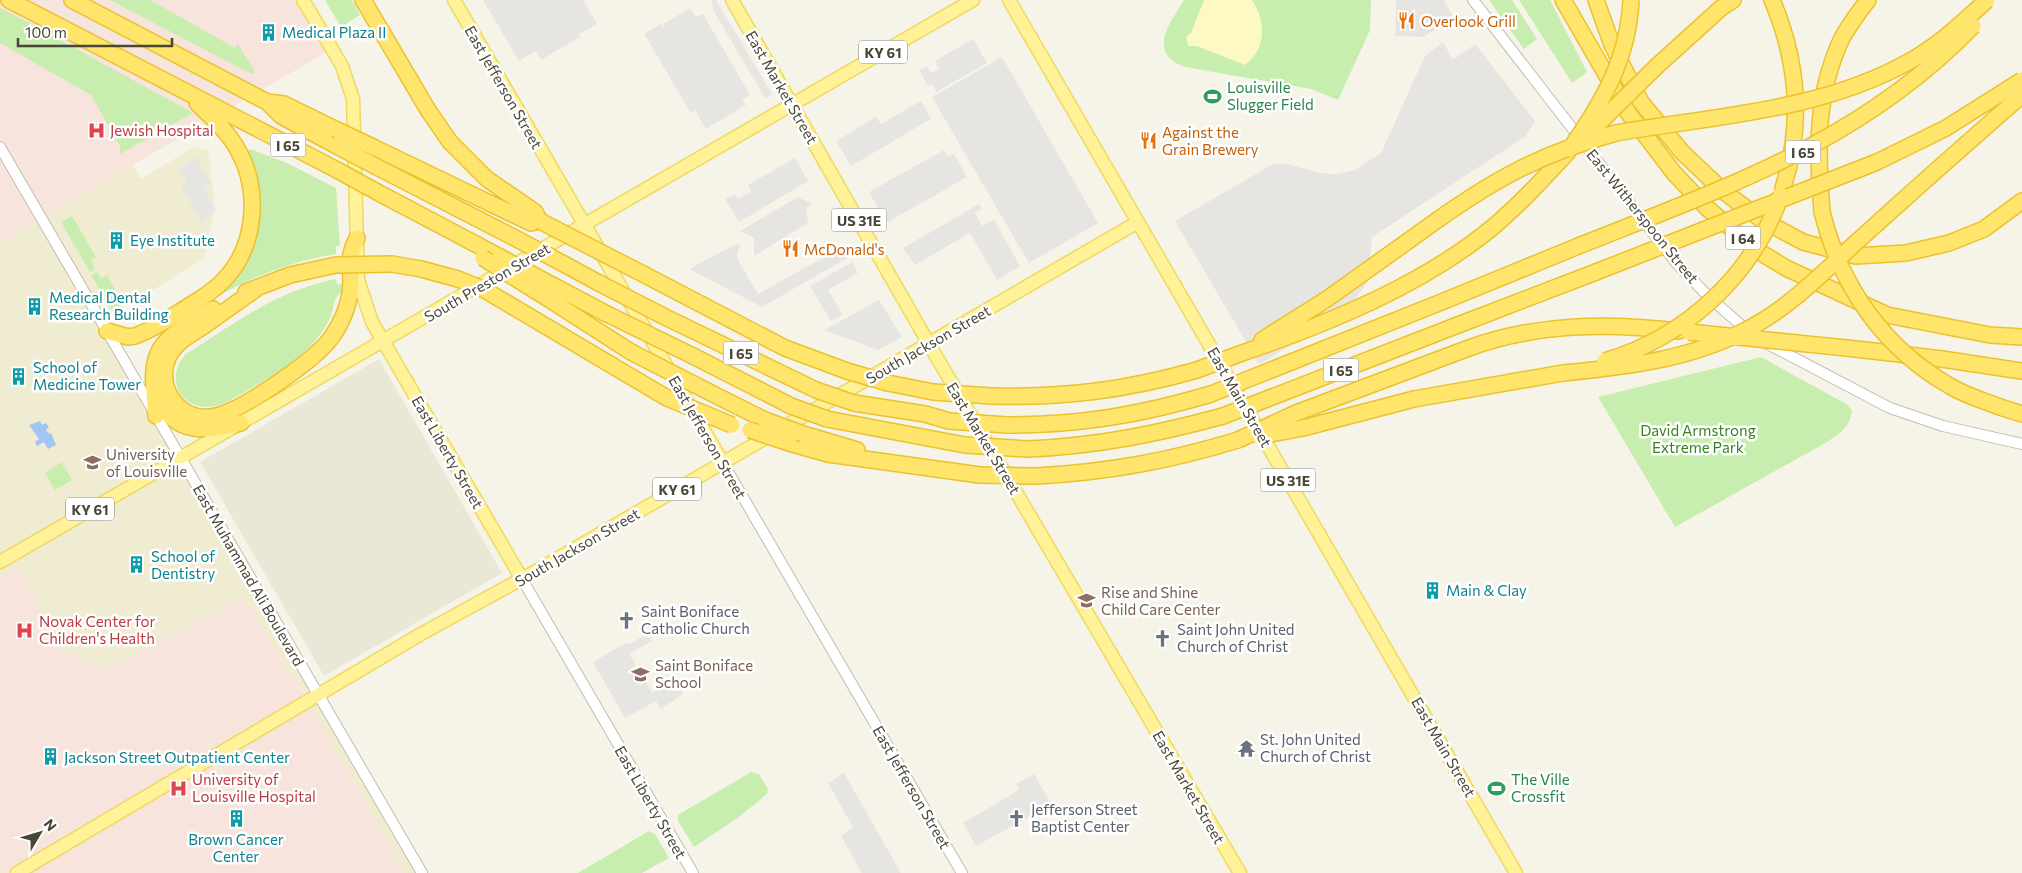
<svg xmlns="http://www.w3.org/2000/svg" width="2022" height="873" font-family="Commissioner,sans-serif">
	<rect width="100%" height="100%" fill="#f6f4e9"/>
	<path fill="#eae7d7" d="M379 359 502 573 324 676 200 462Z"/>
	<path fill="#f0ecd2" d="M0 45 88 91 141 179 192 148 208 150 215 205 205 257 152 291 100 317 422 873H0Z"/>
	<path fill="#f7e4dc" d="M0 0H303L332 49 0 242Z
		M19 566 61 652 107 669 243 598 312 709 404 873H4L0 866V577Z"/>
	<path fill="#c7edaf" d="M110 0H150L235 48 238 44 255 72 252 74 234 65Z
		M325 0H352L360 15 341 27Z
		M1184 0H1371L1370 30 1338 100 1311 89 1185 67C1146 54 1170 22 1184 0Z
		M1489 0H1512L1537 39 1524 49Z
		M1519 0H1550L1587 72 1572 83Z
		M0 8 16 16 193 113 120 154V146L91 95 0 43Z
		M250 149 287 163 336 188 340 246H336V254C283 263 255 277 209 300L225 287 258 198 248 151Z
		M72 216 96 257 91 260 95 269 90 272 61 222Z
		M97 272 101 279 107 275 122 303 121 307 113 312 91 275Z
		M336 279 337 285 346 283C344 291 340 292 336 298 333 304 333 314 329 320 311 355 276 374 243 393 234 397 225 405 215 406 181 412 163 379 186 354 236 322 277 291 336 279Z
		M1761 357 1848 405 1852 411C1851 426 1839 434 1827 442L1675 527 1598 397Z
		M62 462 72 480 55 490 45 473Z
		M751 772 759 774 768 789 767 794 739 817 694 847 678 821V815Z
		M649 831 655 834 669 858 642 873H578Z"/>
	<path fill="#fcf9c3" d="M1204 0H1252C1266 21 1267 48 1245 65L1197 46H1188L1186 37 1191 33Z"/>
	<path fill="#e7e5e1" d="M483 0H583L597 24 579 34 580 37 541 60 536 51 519 61Z
		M712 0H716L772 94 765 98 713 10Z
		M1396 0H1444L1454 19 1423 37 1395 36Z
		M690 8 696 17 703 14 750 95 742 100 746 105 706 129 695 110 691 113 644 34 661 24 665 31 663 24Z
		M973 39 987 63 936 92 932 84 928 86 919 70 927 66 931 73 939 69 935 61Z
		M1443 42 1453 60 1475 44 1535 121 1526 136 1372 237 1367 282 1346 313 1259 364 1175 221 1273 164H1287L1320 173 1335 174 1355 170 1381 153 1425 56Z
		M1002 57 1098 223 1029 263 932 97Z
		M921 101 931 119 851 166 836 141 876 117 881 124Z
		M944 150 948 157 954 154 967 177 886 223 869 192Z
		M196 157 212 184 204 188 216 211 201 221 181 187 187 183 179 168Z
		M795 158 808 181 739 222 725 199 735 194 738 199 751 192 748 185Z
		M798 197 812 204 806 208 808 223 754 256V238L740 231Z
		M979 204 982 209 975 213 982 226 994 220 1020 266 997 280 970 233 915 265 903 248Z
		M738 243 740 246 737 254 738 260 758 294 839 249 849 257 762 307 689 269Z
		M852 262 858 273 828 290 843 315 831 321 810 286Z
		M879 300 902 337 878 350 824 330Z
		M647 634 652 641 629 654 636 665 630 669 640 685 646 682 652 693 675 680 683 694 661 709 656 701 625 718 593 662 626 643 630 644Z
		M844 773 901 873H862L841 836 853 827 828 783Z
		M1034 774 1052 805 976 846 963 823 1019 790 1016 784Z"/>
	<path fill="#a1c6f6" d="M40 421 42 425 46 423 49 427 46 430 49 434 51 433 56 445 48 449 44 442 37 446 35 442 39 439 29 425Z"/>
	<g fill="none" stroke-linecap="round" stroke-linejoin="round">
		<defs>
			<path id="minor" d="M1473 0 1677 264 1710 298 1750 333
				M0 147 422 873
				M1764 342 1890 408 1943 426 2022 444
				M723 463 962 873
				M522 579 693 873"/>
			<path id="major" d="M303 0 342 66 353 99 358 280 372 322 522 579
				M454 0 723 463
				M732 0 933 351 1240 873
				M1009 0 1516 873
				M0 562 973 0
				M17 873 421 634 536 571 1138 222"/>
			<path id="highway" d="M9 0 337 170
				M72 0 267 102 284 104 335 129
				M363 0 428 110 450 142 487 179 535 212 540 221 531 223 375 148
				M1563 0 1629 114 1674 173 1707 208 1758 251 1786 268 1887 315 1990 335 2022 337
				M1596 0 1612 45 1641 102 1682 152 1723 191 1762 220 1803 242 1856 256 1906 253 1949 243 1984 229 2022 201
				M1772 0C1798 61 1803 125 1783 188
				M1657 66 1721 8 1733 0
				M267 102 281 116 335 145
				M377 167 513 237
				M379 193 500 257
				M1822 212C1817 151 1815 95 1842 38 1849 25 1859 12 1868 0
				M562 263 597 282
				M392 264 421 269 458 279
				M645 275 785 348 847 371
				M554 286 605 313
				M256 289C239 301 221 314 204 326 195 332 183 338 176 346 148 376 175 426 216 416 243 410 315 360 331 338 340 326 348 308 350 293 354 269 344 264 357 238
				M246 292 290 275 336 265
				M547 298 631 352
				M1444 301 1576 247
				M665 317 816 390
				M1458 325 1596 272
				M107 331 128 337 135 336C150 331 165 321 178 313 193 303 209 295 222 282 258 246 261 187 235 145 225 128 210 116 197 103
				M1262 340 1327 299 1436 221
				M1469 348C1538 323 1607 323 1679 331
				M1856 349 1942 359 2022 371
				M1242 353C1327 324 1423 285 1493 227 1520 204 1544 178 1568 152
				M693 356 791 406
				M888 383 933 392
				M713 394 765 420
				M157 395C173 436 206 432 241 423
				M991 396C1064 398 1127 390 1197 370
				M854 403 925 414 949 421
				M2003 408 2022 414
				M156 416C149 347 154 344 213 309
				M827 419 965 445
				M1007 425C1081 425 1140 415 1211 394
				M1303 428 1414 399 1563 373
				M803 434 857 450
				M789 443 828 454 980 475
				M1028 449C1097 446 1157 434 1223 416
				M1036 476C1109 472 1169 461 1238 440"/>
		</defs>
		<use href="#minor" stroke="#c2beab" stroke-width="12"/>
		<use href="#major" stroke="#eed95f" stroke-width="15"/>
		<use href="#highway" stroke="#eac22f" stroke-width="18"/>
		<use href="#minor" stroke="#fff" stroke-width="10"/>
		<use href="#major" stroke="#fff299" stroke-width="12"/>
		<use href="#highway" stroke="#ffe56b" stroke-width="15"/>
		<defs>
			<path id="highway-bridge" d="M335 129 375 148
				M1586 136 1657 66
				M335 145 377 167
				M1570 149C1603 101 1628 60 1631 0
				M337 170 379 193
				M1822 212C1840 285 1883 348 1950 386 1966 396 1985 401 2003 408
				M540 221 645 275
				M1436 221C1498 177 1543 153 1616 133 1714 116 1822 111 1910 61 1939 45 1963 22 1987 0
				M513 237 562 263
				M1576 247C1723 188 1860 143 1973 26
				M500 257 554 286
				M483 258 547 298
				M336 265 392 264
				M1596 272 1877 162 1946 128 2022 80
				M458 279 483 289 667 398 732 425
				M597 282 665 317
				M605 313 693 356
				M1689 332 1856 349
				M631 352 713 394
				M1605 361C1686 337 1753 275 1781 195
				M1197 370 1242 353
				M847 371 888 383
				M1563 373C1624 367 1687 360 1742 332 1788 310 1823 272 1861 238 1914 190 1968 142 2022 95
				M816 390 854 403
				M933 392 991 396
				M1211 394 1444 301
				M791 406 827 419
				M1223 416 1458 325
				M765 420 803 434
				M949 421 1007 425
				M750 430 789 443
				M1259 436 1303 428
				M1238 440 1296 413 1469 348
				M965 445 1028 449
				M980 475 1036 476"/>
		</defs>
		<use href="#highway-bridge" stroke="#eac22f" stroke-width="18" stroke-linecap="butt"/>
		<use href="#highway-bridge" stroke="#ffe56b" stroke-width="15"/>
	</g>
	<defs>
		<symbol id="restaurant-bare" viewBox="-9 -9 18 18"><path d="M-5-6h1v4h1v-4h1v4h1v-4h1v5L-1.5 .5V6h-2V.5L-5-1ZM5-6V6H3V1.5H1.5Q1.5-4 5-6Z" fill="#e8710a" stroke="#fff" stroke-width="2.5" paint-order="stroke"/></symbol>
		<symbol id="building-bare" viewBox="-9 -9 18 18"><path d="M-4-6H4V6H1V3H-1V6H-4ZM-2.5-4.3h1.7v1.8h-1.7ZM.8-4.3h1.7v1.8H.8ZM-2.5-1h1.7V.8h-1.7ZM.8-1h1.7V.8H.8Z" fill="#0f9aa8" stroke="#fff" stroke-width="2.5" paint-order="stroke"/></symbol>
		<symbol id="stadium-bare" viewBox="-9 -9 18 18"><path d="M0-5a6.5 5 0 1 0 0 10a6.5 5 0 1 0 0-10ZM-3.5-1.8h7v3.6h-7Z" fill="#2e9e5b" stroke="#fff" stroke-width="2.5" paint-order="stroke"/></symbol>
		<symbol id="hospital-bare" viewBox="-9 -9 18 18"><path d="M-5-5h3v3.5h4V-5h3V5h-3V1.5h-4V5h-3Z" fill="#e0444e" stroke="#fff" stroke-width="2.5" paint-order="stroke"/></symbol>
		<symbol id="university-bare" viewBox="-9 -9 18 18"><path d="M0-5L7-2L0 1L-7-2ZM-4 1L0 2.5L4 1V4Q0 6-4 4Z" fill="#8d6e63" stroke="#fff" stroke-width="2.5" paint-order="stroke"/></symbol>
		<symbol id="school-bare" viewBox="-9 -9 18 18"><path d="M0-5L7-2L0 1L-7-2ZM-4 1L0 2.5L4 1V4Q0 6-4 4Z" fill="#8d6e63" stroke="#fff" stroke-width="2.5" paint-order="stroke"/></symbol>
		<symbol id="church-bare" viewBox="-9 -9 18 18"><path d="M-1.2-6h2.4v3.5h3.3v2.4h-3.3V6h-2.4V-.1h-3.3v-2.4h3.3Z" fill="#6b7280" stroke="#fff" stroke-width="2.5" paint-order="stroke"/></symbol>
		<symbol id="temple-bare" viewBox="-9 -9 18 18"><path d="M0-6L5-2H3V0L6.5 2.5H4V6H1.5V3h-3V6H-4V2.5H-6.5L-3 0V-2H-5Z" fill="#6b7280" stroke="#fff" stroke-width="2.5" paint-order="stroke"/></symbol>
	</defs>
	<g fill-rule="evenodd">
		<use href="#restaurant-bare" x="1394" y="8" width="25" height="25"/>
		<use href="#building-bare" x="256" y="20" width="25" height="25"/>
		<use href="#stadium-bare" x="1200" y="84" width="25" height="25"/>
		<use href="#hospital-bare" x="84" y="118" width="25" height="25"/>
		<use href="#restaurant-bare" x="1136" y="128" width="25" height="25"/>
		<use href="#building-bare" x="104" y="228" width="25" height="25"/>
		<use href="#restaurant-bare" x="778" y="236" width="25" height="25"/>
		<use href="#building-bare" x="22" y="294" width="25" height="25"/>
		<use href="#building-bare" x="6" y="364" width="25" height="25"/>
		<use href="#university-bare" x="80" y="450" width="25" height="25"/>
		<use href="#building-bare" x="124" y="552" width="25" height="25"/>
		<use href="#building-bare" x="1420" y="578" width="25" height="25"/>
		<use href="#school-bare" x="1074" y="588" width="25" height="25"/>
		<use href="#church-bare" x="614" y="608" width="25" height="25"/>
		<use href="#hospital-bare" x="12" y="618" width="25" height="25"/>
		<use href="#church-bare" x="1150" y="626" width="25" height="25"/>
		<use href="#school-bare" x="628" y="662" width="25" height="25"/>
		<use href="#temple-bare" x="1234" y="736" width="25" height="25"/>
		<use href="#building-bare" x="38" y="744" width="25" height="25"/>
		<use href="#hospital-bare" x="166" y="776" width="25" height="25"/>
		<use href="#stadium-bare" x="1484" y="776" width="25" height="25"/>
		<use href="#building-bare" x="224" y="806" width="25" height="25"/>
		<use href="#church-bare" x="1004" y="806" width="25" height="25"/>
	</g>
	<g text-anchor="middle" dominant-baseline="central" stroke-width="5" stroke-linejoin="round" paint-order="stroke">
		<g fill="#fff" stroke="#807e73" stroke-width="1">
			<rect x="859" y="40.5" width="48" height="23" rx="4"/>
			<rect x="270.5" y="133.5" width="35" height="23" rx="4"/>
			<rect x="1785.5" y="140.5" width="35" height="23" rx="4"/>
			<rect x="831.5" y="208.5" width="55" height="23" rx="4"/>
			<rect x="1725.5" y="226.5" width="35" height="23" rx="4"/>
			<rect x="723.5" y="341.5" width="35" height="23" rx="4"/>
			<rect x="1323.5" y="358.5" width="35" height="23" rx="4"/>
			<rect x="1260.5" y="468.5" width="55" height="23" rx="4"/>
			<rect x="653" y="477.5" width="48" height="23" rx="4"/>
			<rect x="66" y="497.5" width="48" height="23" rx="4"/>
		</g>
		<g font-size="14" font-weight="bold" fill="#4a4637">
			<text x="883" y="52">KY 61</text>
			<text x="288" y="145">I 65</text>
			<text x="1803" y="152">I 65</text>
			<text x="859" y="220">US 31E</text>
			<text x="1743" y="238">I 64</text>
			<text x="741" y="353">I 65</text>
			<text x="1341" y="370">I 65</text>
			<text x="1288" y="480">US 31E</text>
			<text x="677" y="489">KY 61</text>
			<text x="90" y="509">KY 61</text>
		</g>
		<g font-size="15" fill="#c56008" stroke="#fff" text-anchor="start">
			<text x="1421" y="21">Overlook Grill</text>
			<text x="1162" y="132">Against the<tspan x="1162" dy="17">Grain Brewery</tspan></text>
			<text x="804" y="249">McDonald's</text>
		</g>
		<g font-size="15" fill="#0d838f" stroke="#fff" text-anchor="start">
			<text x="282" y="32">Medical Plaza II</text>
			<text x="130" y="240">Eye Institute</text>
			<text x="49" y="297">Medical Dental<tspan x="49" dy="17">Research Building</tspan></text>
			<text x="33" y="367">School of<tspan x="33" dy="17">Medicine Tower</tspan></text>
			<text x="151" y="556">School of<tspan x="151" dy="17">Dentistry</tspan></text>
			<text x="1446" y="590">Main &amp; Clay</text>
			<text x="64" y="757">Jackson Street Outpatient Center</text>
			<text x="236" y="839" text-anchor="middle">Brown Cancer<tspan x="236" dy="17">Center</tspan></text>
		</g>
		<g font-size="15" fill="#4a4637" stroke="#fff">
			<text transform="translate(504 87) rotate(60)">East Jefferson Street</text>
			<text transform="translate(782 87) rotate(60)">East Market Street</text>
			<text transform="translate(1643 216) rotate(51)">East Witherspoon Street</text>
			<text transform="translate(487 282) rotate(-30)">South Preston Street</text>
			<text transform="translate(928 344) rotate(-30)">South Jackson Street</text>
			<text transform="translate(1240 397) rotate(60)">East Main Street</text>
			<text transform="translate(708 437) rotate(60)">East Jefferson Street</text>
			<text transform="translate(984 438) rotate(59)">East Market Street</text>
			<text transform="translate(448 452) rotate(60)">East Liberty Street</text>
			<text transform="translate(577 547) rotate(-30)">South Jackson Street</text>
			<text transform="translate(249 575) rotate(60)">East Muhammad Ali Boulevard</text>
			<text transform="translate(1444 747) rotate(60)">East Main Street</text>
			<text transform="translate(912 787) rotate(60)">East Jefferson Street</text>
			<text transform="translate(1189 787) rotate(60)">East Market Street</text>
			<text transform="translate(651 802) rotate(60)">East Liberty Street</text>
		</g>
		<g font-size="15" fill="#27864d" stroke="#fff" text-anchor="start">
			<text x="1227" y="87">Louisville<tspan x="1227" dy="17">Slugger Field</tspan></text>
			<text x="1511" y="779">The Ville<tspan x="1511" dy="17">Crossfit</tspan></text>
		</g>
		<g font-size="15" fill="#be3a42" stroke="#fff" text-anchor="start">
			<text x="110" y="130">Jewish Hospital</text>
			<text x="39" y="621">Novak Center for<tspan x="39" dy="17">Children's Health</tspan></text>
			<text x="192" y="779">University of<tspan x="192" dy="17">Louisville Hospital</tspan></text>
		</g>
		<g font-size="15" fill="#398224" stroke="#fff">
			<text x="1698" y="430">David Armstrong<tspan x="1698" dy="17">Extreme Park</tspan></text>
		</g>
		<g font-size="15" fill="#785e54" stroke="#fff" text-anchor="start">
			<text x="106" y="454">University<tspan x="106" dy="17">of Louisville</tspan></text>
			<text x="1101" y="592">Rise and Shine<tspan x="1101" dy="17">Child Care Center</tspan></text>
			<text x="655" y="665">Saint Boniface<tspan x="655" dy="17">School</tspan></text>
		</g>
		<g font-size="15" fill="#5b616d" stroke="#fff" text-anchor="start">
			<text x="641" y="611">Saint Boniface<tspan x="641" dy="17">Catholic Church</tspan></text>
			<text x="1177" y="629">Saint John United<tspan x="1177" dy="17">Church of Christ</tspan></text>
			<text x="1260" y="739">St. John United<tspan x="1260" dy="17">Church of Christ</tspan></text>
			<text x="1031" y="809">Jefferson Street<tspan x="1031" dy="17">Baptist Center</tspan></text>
		</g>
	</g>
	<g transform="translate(40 833) rotate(52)" stroke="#ffffff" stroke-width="4" paint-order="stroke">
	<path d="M0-4L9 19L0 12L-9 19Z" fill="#4a4637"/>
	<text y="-8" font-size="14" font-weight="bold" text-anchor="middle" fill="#4a4637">N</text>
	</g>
	<path d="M18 38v8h154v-8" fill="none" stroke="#4a4637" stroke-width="2.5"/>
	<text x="25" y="38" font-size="15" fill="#4a4637" stroke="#ffffff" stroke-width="4" paint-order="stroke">100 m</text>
</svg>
